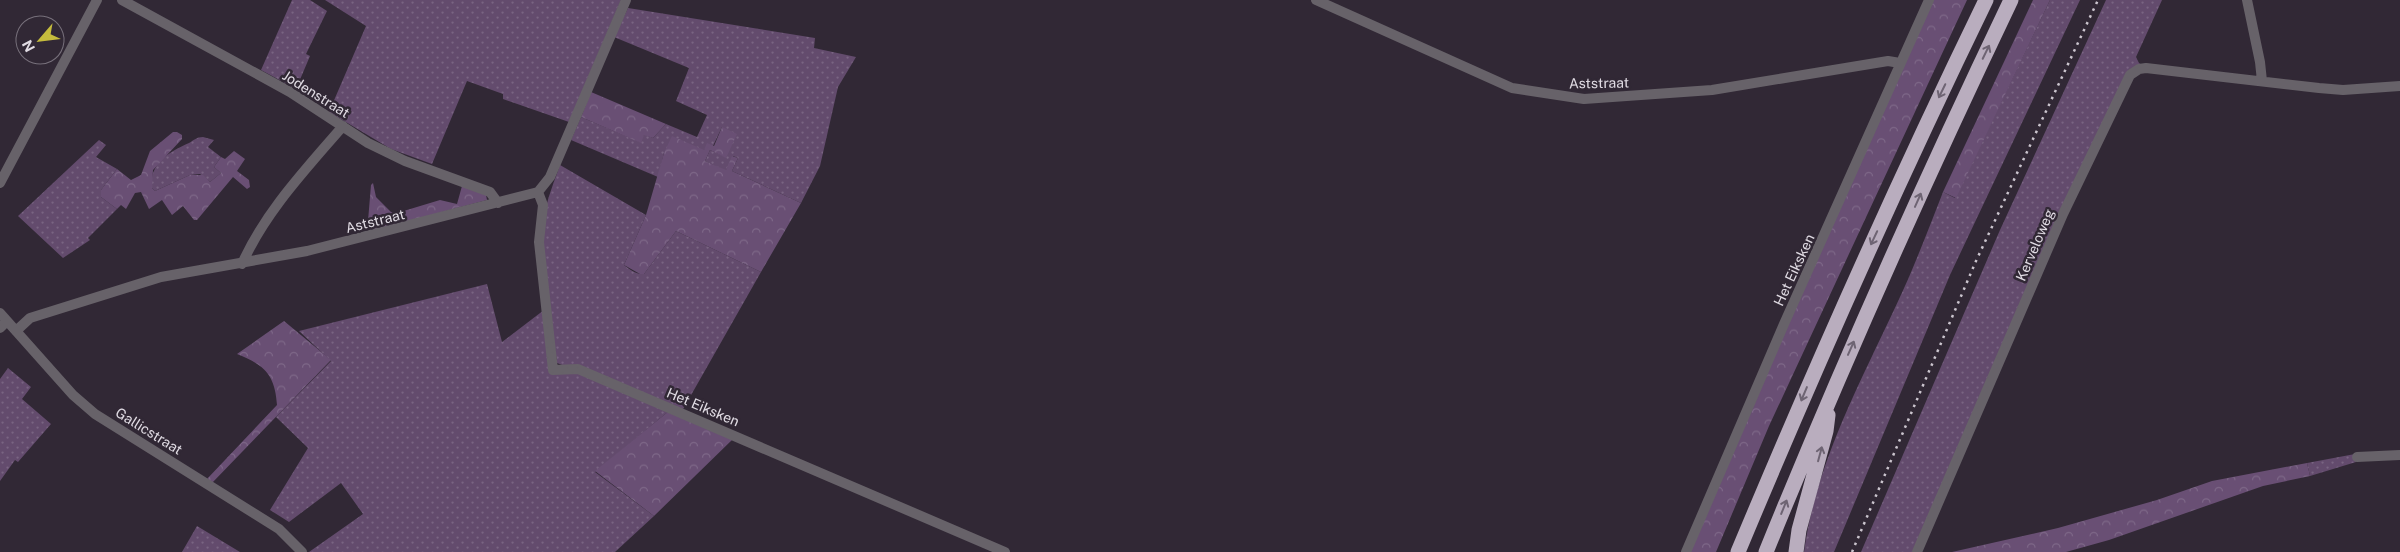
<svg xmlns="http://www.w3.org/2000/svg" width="2400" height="552" font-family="'Public Sans',sans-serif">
	<defs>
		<pattern id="grass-dots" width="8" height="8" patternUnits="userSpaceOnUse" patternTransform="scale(1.25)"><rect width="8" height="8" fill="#634b6d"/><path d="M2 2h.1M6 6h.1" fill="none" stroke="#796482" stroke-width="1.8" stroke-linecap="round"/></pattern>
		<pattern id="forest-crowns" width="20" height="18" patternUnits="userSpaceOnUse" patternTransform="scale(1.25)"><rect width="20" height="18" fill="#694f74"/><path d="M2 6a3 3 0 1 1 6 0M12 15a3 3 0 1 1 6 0" fill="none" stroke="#7e6888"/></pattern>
	</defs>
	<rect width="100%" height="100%" fill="#312835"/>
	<path fill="url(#grass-dots)" d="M292 0H310L327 11 306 54 310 56 296 89 261 70Z
		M325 0H621L569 122 503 99V94L467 81 432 164 391 149 329 112 366 26Z
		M2050 0H2080L1950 275 1834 552H1804C1817 454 1870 366 1909 277 1921 249 1932 220 1943 192L1955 198Z
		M2106 0H2162L2136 57 2139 63 2142 65 2132 69 1914 552H1861L2000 230Z
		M628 8 815 38 814 48 856 57 838 87 820 166 801 203 732 171 738 158 733 156 726 171 705 161 710 150 726 157 722 127 713 146 704 150 664 153 658 177 571 140 581 117 640 142 644 134 653 138 666 124 697 137 707 115 676 101 689 68 614 37Z
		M203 137 214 140 208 147 221 157 214 167 221 173 210 182 200 174 190 175 155 191 152 188C149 163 169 152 189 143 194 140 197 137 203 137Z
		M99 140 106 145 96 157 117 169 101 190V197L117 209 88 238 90 240 63 258 18 216Z
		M560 165 646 215 624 265C629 269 637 275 644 274L676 231 761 272 682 411 557 363C551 316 539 263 544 217 547 199 554 182 560 165Z
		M487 284 502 342 544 310 550 372H575L669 411 595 472 654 516 615 552H309L363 514 341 483 289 522 270 510 308 448 276 417 331 361 299 331Z
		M8 368 31 387 22 399 51 424 18 462 15 460 0 481V379Z
		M2355 454 2356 462 2310 476 2307 463Z
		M197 526 240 552H182Z"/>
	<path fill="url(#forest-crowns)" d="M1931 0H1967L1769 426 1716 552H1690L1751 408Z
		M2033 0H2050L1956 198 1943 192Z
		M591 92 666 124 653 138 644 135 641 143 581 117Z
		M722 127 737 134 726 158 710 150 705 161 726 170 732 156 738 158 732 171 801 203 761 272 676 231 644 274H640L624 265 646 215 664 153 672 136 704 150 707 143 714 146Z
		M173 132H177L182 135V139L153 170 152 188 155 191 190 175H203L210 182 221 173 214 167 221 157 225 159 234 151 245 159 237 171 249 180 250 187 247 189 233 177 197 220H194L183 206 172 215 162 200 149 209 141 192 135 193 126 209 121 205 117 209 101 197V190L117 169 131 180 141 175 150 151Z
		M373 183 376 197 391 212 397 213 440 200 457 204 462 186 486 195 487 200 371 231 368 221 371 185Z
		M284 321 331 360 212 483 207 479 277 405C275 375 265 365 237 354Z
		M669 411 733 439 654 516 595 471Z
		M2307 463 2310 476 2263 486 2109 540 2066 552H1952L2058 528 2157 500 2212 481Z"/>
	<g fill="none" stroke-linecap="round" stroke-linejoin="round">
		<path stroke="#676269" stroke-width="10" d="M122 0 290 92 368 143 405 161 490 192 498 203
			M1316 0 1512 88 1584 99 1712 90 1888 61 1900 63
			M2247 0 2260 62 2262 81
			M0 183 97 0
			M538 192 543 205 539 242 553 370 578 369 1005 552
			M242 264C265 212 306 169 343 126
			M0 313 73 395 95 414 279 529 302 552
			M0 328 7 321
			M16 331 30 318 161 277 307 251 538 192 550 177 626 0
			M2357 457 2400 455
			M1686 552 1784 324 1929 0
			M1917 552 2063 214 2130 75 2139 69 2146 68 2319 88 2343 90 2400 86"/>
		<path stroke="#b9adbe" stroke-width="15" d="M1738 552C1816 365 1898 181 1986 0
			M1766 552C1842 365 1924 182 2011 0
			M1796 552 1799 530 1826 431 1828 415"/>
		<path stroke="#cbc5ce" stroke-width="2.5" stroke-dasharray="2.5 5" stroke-linecap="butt" d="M1852 552 1976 261 2098 0"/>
	</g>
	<defs><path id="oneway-shaft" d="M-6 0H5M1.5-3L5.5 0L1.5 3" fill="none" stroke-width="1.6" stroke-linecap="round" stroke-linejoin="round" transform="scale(1.25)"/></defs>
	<g stroke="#6e6473">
		<use href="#oneway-shaft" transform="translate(1986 52) rotate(-64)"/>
		<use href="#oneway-shaft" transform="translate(1942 91) rotate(116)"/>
		<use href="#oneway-shaft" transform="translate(1918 200) rotate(-66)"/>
		<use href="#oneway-shaft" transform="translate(1874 238) rotate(115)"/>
		<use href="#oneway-shaft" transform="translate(1851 348) rotate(-66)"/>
		<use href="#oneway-shaft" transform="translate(1804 394) rotate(113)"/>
		<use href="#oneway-shaft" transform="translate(1820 454) rotate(-75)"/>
		<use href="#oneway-shaft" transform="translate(1784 507) rotate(-68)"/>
	</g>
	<g text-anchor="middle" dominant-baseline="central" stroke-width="5" stroke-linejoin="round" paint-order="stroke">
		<g font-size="14" fill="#e1dce4" stroke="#312835">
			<text transform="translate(1599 83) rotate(-1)">Aststraat</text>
			<text transform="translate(316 94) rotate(32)">Jodenstraat</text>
			<text transform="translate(375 221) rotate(-14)">Aststraat</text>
			<text transform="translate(2035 245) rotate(-67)">Kerveloweg</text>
			<text transform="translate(1794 270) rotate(-65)">Het Eiksken</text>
			<text transform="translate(703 407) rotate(23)">Het Eiksken</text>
			<text transform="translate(149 431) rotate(32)">Gallicstraat</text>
		</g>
	</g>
	<g transform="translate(40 40) rotate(242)"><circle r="24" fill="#312835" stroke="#77707b"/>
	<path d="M0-4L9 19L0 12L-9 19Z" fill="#c5bc3d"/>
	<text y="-8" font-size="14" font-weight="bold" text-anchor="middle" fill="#e1dce4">N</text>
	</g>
</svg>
